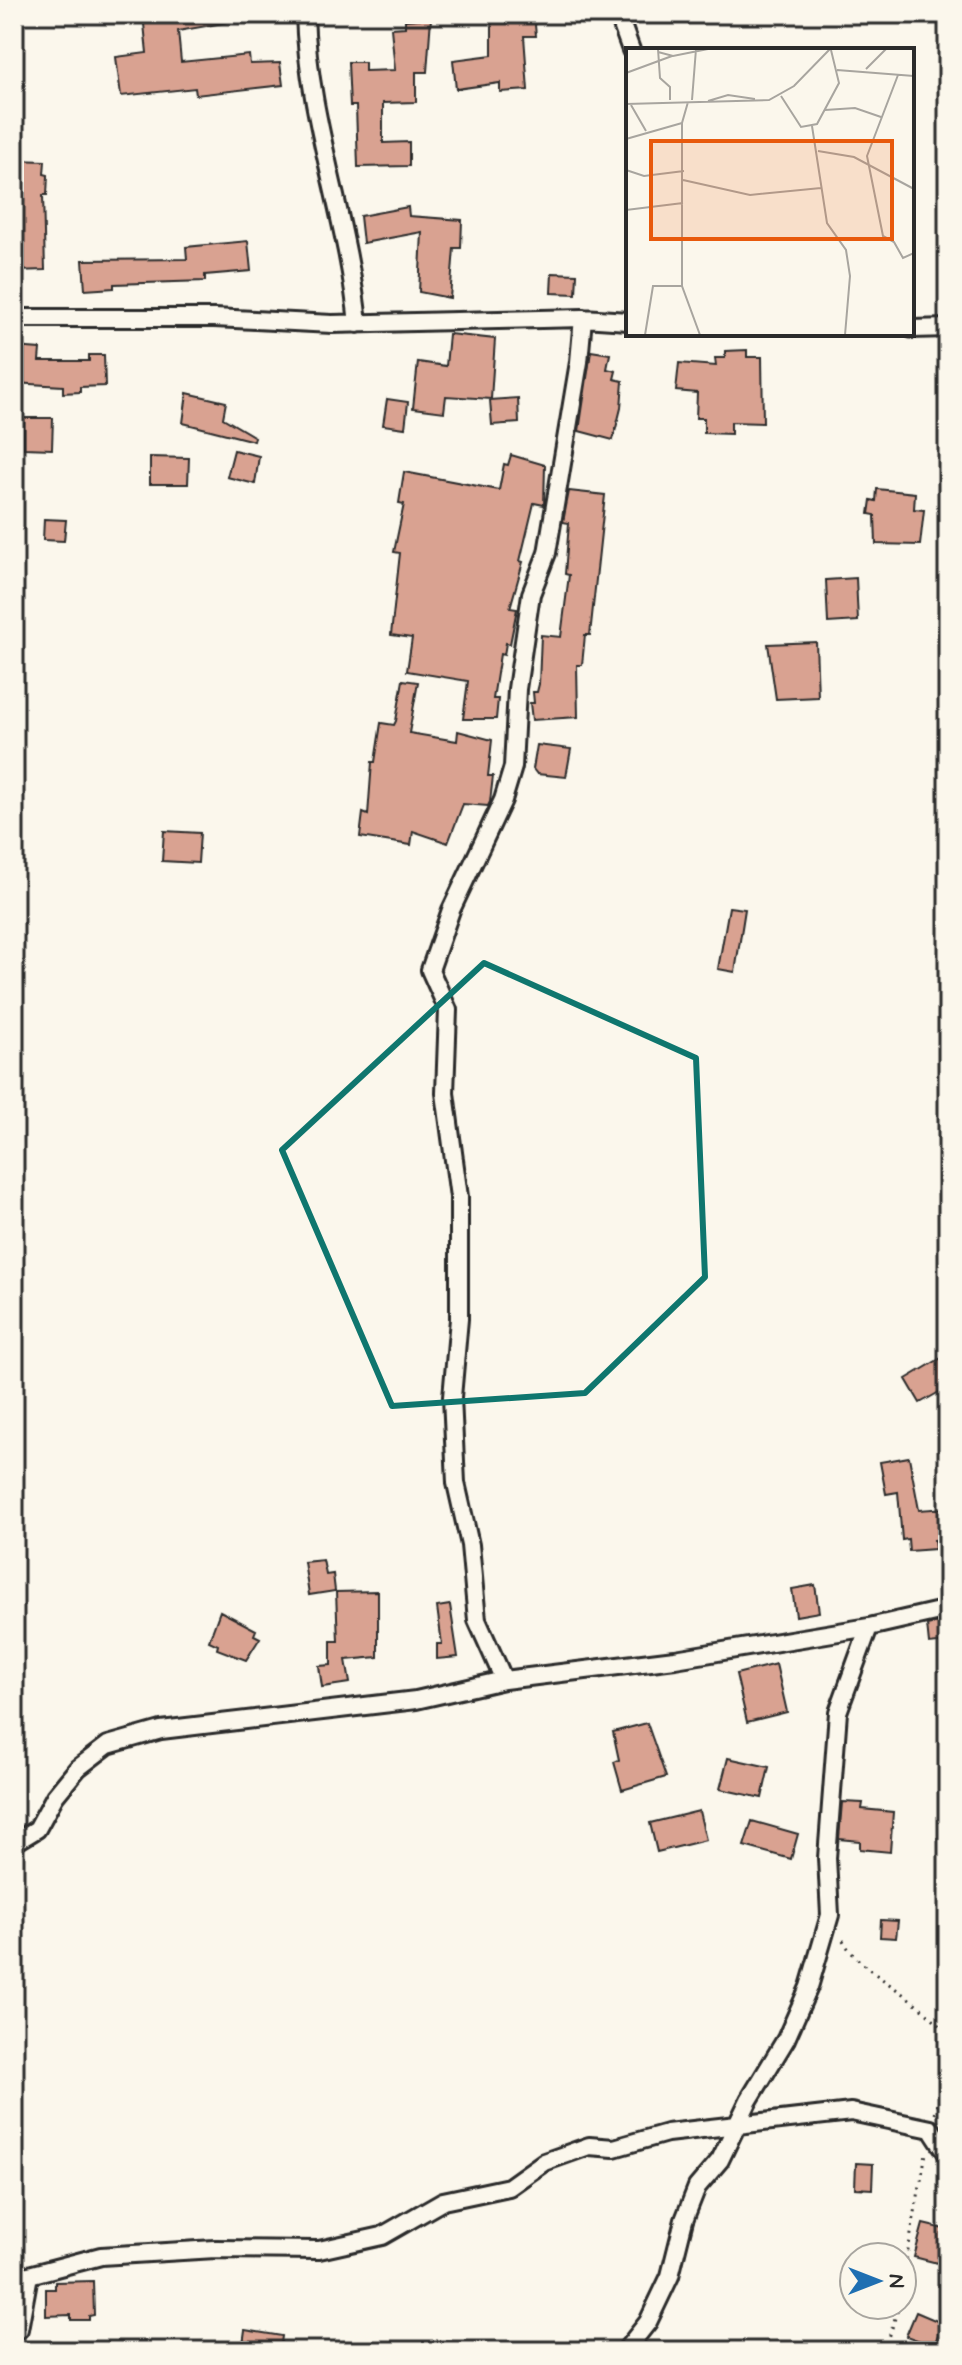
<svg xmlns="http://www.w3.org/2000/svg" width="962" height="2365" font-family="Mynerve,sans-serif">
	<rect width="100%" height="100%" fill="#fbf7ec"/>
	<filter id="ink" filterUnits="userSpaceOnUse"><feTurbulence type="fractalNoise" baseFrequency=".0125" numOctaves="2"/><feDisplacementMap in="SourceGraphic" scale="16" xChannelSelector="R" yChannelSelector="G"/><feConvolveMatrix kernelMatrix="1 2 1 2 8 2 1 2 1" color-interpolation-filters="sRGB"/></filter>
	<g filter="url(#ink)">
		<path fill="#d9a291" stroke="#2b2b2b" stroke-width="2" d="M143 14H228L229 22 178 31 181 62 249 55 250 64 280 63 283 85 196 95 195 88 121 96 116 57 147 53Z
			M492 14H534L536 36H524L528 90 500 92V83L456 89 453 60 492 55Z
			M431 18 427 72H416V102L383 103V143L409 142V166L358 167 356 106H350L348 62H365V71L395 70 391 28 405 27V20Z
			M14 160 45 161 44 174 48 175 47 195H43L45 270 14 271Z
			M408 207 409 216 462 220 461 248H454L450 298 419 292 422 232 363 243 360 216Z
			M248 241 251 271 205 275V281L114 284V288L85 290 83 260 187 259 186 247Z
			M552 273 577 274 576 294 551 293Z
			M449 334 495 339 491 399 446 396 444 412 413 408 418 362 446 366Z
			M14 347 40 349 39 361H89V355H104L105 386 80 387V392L63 393V386L14 383Z
			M747 350V357H762L763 423 731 422V434L704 433V418H696L697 393 676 391 679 363 716 366 715 358H725V351Z
			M591 351 610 354 607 369 616 371 614 379 623 381 621 408 613 440 579 431Z
			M187 393 226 402 223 418 255 437 254 441 183 423Z
			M518 398 519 423 492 425 490 400Z
			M387 399 408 402 405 428 383 425Z
			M24 418H53L52 449 24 448Z
			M234 450 259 456 255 484 227 477Z
			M511 455 545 465 544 505 534 503 520 561 523 562 510 608 517 609 510 644 506 643 504 655 500 654 493 699H498L496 719H463L468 681 407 671 412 638 391 635 400 553 394 552 404 504 399 503 404 472 499 490 504 464 508 465Z
			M150 457 189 458 188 484H150Z
			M877 489 915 493 914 509 924 510 920 545 876 544 875 515 869 514 871 500 876 501Z
			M569 491 605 495 590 635H585L582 665H577L578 717 532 720 530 703H534L533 692H537L539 684 541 635 561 637 569 575 565 574 569 523 563 522Z
			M44 519 66 520 64 541 43 540Z
			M856 578 858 621 828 623 826 580Z
			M816 642 818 697 776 699 768 644Z
			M403 680 418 682 409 733 457 741 458 731 492 740 488 776H493L490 802 488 806 463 804 448 843 413 831 411 845 360 837 363 813 368 815 372 762H375L381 723 394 725 396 721Z
			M537 745 571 749 566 777 537 774 533 769Z
			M164 831 200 833 198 863 162 861Z
			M729 907 745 909 735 972 718 969Z
			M948 1354V1387L920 1403 906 1379Z
			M909 1457 919 1510 947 1508 948 1539 934 1540 935 1549 909 1551 908 1539 902 1540 898 1492 886 1494 880 1462Z
			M323 1560 326 1575 333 1574 335 1591 309 1595 304 1562Z
			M815 1585 819 1612 796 1616 792 1589Z
			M378 1591V1657L346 1660 350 1683 322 1687 319 1666 331 1665V1641H338L336 1592Z
			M450 1605 458 1657 437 1659V1644H442L437 1607Z
			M220 1611 256 1630 254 1635 260 1638 246 1660 217 1649 218 1645 209 1641Z
			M948 1620V1642L929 1644 927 1625Z
			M776 1664 787 1712 747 1722 736 1674Z
			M647 1723 666 1777 622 1790 614 1762 619 1760 613 1732Z
			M728 1758 769 1767 762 1798 720 1789Z
			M842 1802 863 1803 862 1809 893 1812 890 1852 860 1849V1841L839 1839Z
			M699 1811 706 1840 657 1852 650 1823Z
			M752 1821 798 1834 791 1859 744 1846Z
			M881 1920 898 1921 896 1938 880 1937Z
			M856 2163 873 2164 872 2189 855 2188Z
			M923 2224 948 2230 945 2265 914 2257Z
			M93 2281 94 2315 89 2316V2320H71V2315L46 2316V2289H55V2282Z
			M916 2312 942 2323 934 2346 906 2336Z
			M245 2330 282 2336 280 2351H242Z"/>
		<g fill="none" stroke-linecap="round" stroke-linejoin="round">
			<defs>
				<path id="street" d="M305 14C308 120 348 219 358 324
					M618 14 631 50
					M14 318H214L332 324 583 318 628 321
					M912 329 948 328
					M504 1680 477 1620 470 1545 456 1483 452 1397 459 1319V1197L445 1093 448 1010 430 970 451 910 503 800 513 767 517 689 531 594 547 553 579 362 583 318
					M14 1843 37 1829 55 1796 78 1768 108 1745 161 1730 416 1700 504 1680 675 1659 869 1627 948 1609
					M14 2331 19 2329 29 2275 101 2256 215 2249 319 2250 382 2236 443 2201 509 2187 544 2162 589 2146 614 2148 667 2133 851 2112 931 2129 948 2155
					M625 2351 648 2322 670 2276 684 2220 697 2187 720 2160 749 2100 786 2039 809 1987 830 1915 827 1858 838 1712 869 1627"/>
			</defs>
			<use href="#street" stroke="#2b2b2b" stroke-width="22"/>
			<path stroke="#2b2b2b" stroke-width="3" stroke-dasharray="2 6" stroke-linecap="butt" d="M843 1940C860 1974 923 1998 948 2036
				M935 2114 948 2072
				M902 2283 926 2153
				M885 2351 899 2305"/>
			<use href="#street" stroke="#fbf7ec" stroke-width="16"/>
		</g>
	</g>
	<path fill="none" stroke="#0f766e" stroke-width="6" stroke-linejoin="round" d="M484 963 696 1058 705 1277 585 1393 392 1406 282 1150Z"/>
	<g transform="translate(626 48)">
		<rect width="288" height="288" fill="#fbf7ec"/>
		<path fill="none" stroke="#a8a59f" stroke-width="2" d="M32 1 34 30 44 39V52M32 4 47 8 82 1M240 21 260 1M211 22 288 28M0 25 46 8M272 27 241 108 257 188 268 194 277 210 288 205M155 48 175 79 191 76 213 35 205 2M66 52 70 1M82 53 102 47 129 51M62 54 56 75V238L74 287M0 56 143 52 168 38 204 1M5 57 20 83M199 62 229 60 255 69M186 78 201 175 220 202 224 228 219 287M0 91 56 75M192 103 228 109 288 141M0 122 18 128 58 123M57 132 124 147 195 140M0 162 57 155M19 287 27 238H56"/>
		<path fill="#e8590c" fill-opacity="0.15" stroke="#e8590c" stroke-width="4" d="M25 93H266V191H25Z"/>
		<rect width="288" height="288" fill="none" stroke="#2b2b2b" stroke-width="4"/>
	</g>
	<rect width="962" height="2365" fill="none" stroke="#fbf7ec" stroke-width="48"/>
	<rect x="24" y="24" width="914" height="2317" fill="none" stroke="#2b2b2b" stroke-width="3" filter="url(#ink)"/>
	<g transform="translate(878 2281) rotate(90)"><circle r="38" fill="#fbf7ec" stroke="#a8a59f" stroke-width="2"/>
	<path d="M0-6L14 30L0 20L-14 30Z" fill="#1f6fb2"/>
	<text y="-12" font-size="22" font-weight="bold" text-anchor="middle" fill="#2b2b2b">N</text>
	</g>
</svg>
